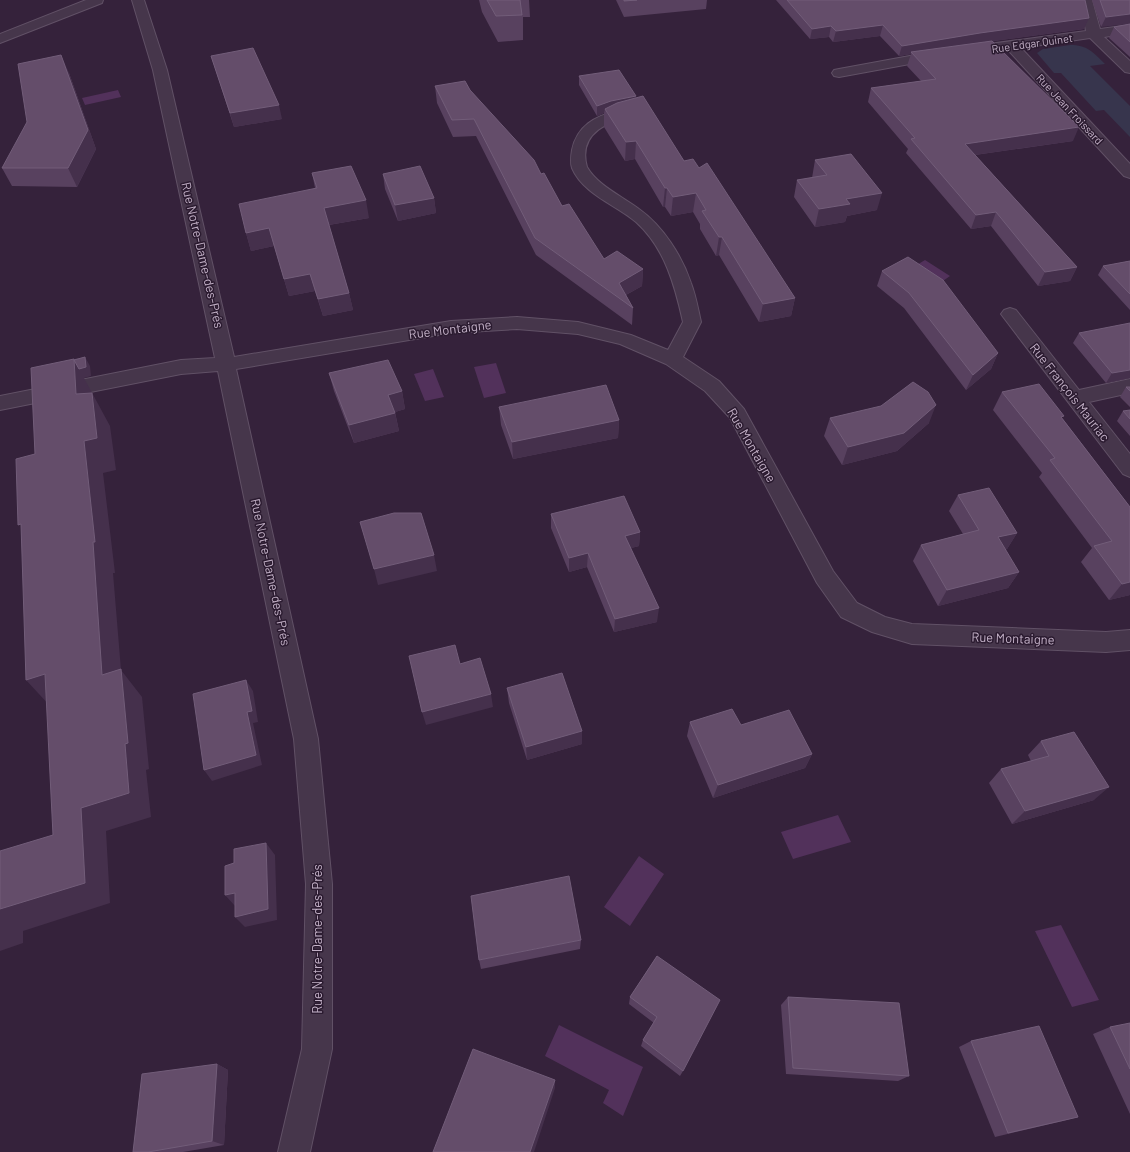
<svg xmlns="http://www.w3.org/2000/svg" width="1130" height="1152" font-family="Barlow,sans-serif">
	<rect width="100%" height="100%" fill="#35223b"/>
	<path fill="#37354d" d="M1070 45C1087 45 1093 52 1105 64L1090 66 1130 106V137L1104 110 1096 111 1061 73H1054L1037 53 1043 49Z"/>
	<path fill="#52315b" d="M118 90 121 97 85 105 82 98Z
		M925 260 950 276 940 283 915 266Z
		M496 363 506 393 484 398 474 367Z
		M433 369 444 397 425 401 414 374Z
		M838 815 851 842 793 859 781 832Z
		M639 856 664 874 630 926 604 907Z
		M1061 925 1099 1000 1072 1007 1035 931Z
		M559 1025 643 1067 623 1116 603 1103 609 1090 545 1056Z"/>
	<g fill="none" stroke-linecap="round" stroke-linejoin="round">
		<defs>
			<path id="minor" d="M86 0H103L102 3 0 43V34Z
				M132 0H144L167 70 234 357 451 321 517 317 578 322 631 335 668 350 683 322C675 286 665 248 636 222 616 205 583 194 572 168 570 162 571 156 572 150 577 126 595 116 617 111 624 109 630 106 637 108L639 111 637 114C611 121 577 131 587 167 598 186 622 196 639 209 663 226 682 256 691 283 696 296 698 309 701 322L683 357 719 381 744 409 833 571 857 603 885 617 912 624 1106 632 1130 630V650L1106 652 912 644 872 632 841 617 817 583 730 418 705 391 666 364 620 344 578 334 517 329 451 333 236 369 318 739 332 884V1049L310 1152H278L302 1049 306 884 294 739 218 371 181 374 0 410V396L181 360 215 358 153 70Z
				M1080 0H1092L1100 29 1130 25V33L1104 37 1130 61V73L1125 72 1090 38 1021 48 1130 164V178L1124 176 1008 50 937 59 839 77 834 76 832 73 834 70 839 69 937 51 1086 31Z
				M1010 308 1016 310 1079 390 1130 379V393L1089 402 1130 454V477L1123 474 1004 318 1001 314 1004 310Z"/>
		</defs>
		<use href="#minor" stroke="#615166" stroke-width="2"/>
		<use href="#minor" fill="#46364b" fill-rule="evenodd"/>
	</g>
	<path fill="#58415f" d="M479 0H529L530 17H523V40L498 42 482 12Z
		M616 0H707L706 9 624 17Z
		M776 0H1085L1084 29 993 41 1073 141 975 155 1077 267 1070 281 1038 286 991 226 971 229 906 153 908 149 868 102 871 88 921 81 907 66 911 54 899 56 880 36 833 42 829 37 810 39Z
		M1092 0H1130L1101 27Z
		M1130 24V57L1109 38 1114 27Z
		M211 56 282 119 234 127Z
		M69 73 96 149 77 187 12 186 2 168Z
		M579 76 636 96V98L684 161 699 168 795 298 791 316 759 322 719 255 716 256 700 229V224L693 212 671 216 665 207H663L635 159 625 161 604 127V113L597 116 579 85Z
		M435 86 470 90 541 174 562 206 604 259 643 269 642 286 626 295 633 308 632 325 536 255 476 136 453 137 437 103Z
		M815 160 877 210 847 216 845 222 815 227 794 197 797 180 812 178Z
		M312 173 369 218 329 225 349 293 353 310 323 316 315 291 289 296 274 246 251 251 246 233 315 188Z
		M383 174 434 198 436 213 398 221 385 189Z
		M1130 261V310L1098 275 1103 266Z
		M882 271 998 353 991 369 966 390 904 308 877 286Z
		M1079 333 1130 378 1106 383 1073 343Z
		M329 373 402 391 405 409 395 412 399 431 354 443 334 391Z
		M1126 387H1130V407L1120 397Z
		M1002 392 1063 419 1130 507V595L1109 600 1081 562 1092 548 1039 477 1042 473 993 410Z
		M499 407 619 420 618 438 513 459 501 425Z
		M1130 410V436L1117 421 1123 411Z
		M830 418 929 423 897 451 842 465 824 436Z
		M958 495 1017 533 1007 549 1005 550 1019 572 1008 588 938 606 913 561 921 545 963 534 949 511Z
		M551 514 640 532 639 546 631 548 657 622 614 632 587 567 569 572 551 528Z
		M507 688 582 744 527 760 509 703Z
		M690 722 741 725 812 754 805 768 713 798 687 736Z
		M1041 741 1094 800 1012 824 989 783 1001 769 1031 761 1028 755Z
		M581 940 580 949 481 969 479 960Z
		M657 956 683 1071 680 1076 641 1046 643 1040 654 1023 629 1004 630 997Z
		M788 997 909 1076 898 1081 786 1074 781 1005Z
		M1130 1023V1114L1093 1034 1110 1027Z
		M971 1041 1078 1117 1063 1121 995 1137 959 1047Z
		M217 1064 228 1070 224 1145 183 1152H133Z"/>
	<path fill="#45304c" d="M1130 14V24L1101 27 1106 17Z
		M1089 18 1084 29 911 52V54L899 56 902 46 980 33Z
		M883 25 880 36 833 42 836 31Z
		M831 26 829 37 810 39 812 29Z
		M61 55 69 73 96 149 77 187 68 168Z
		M636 96V106L605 109 604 113 597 116V106L611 101Z
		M279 105 282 119 234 127 230 113Z
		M1079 127 1073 141 960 157 965 144Z
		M636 141 635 159 625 161 626 142Z
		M665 188H667L665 207H663Z
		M696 193 693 212 671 216 673 197Z
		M882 193 877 210 847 216 845 222 815 227 819 209 846 199Z
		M434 198 436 213 398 221 395 205Z
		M366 200 369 218 328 225 324 208Z
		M996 212 991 226 971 229 976 215Z
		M269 228 274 246 251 251 246 233Z
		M719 237H722L719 255 716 256Z
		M1077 267 1070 281 1038 286 1045 272Z
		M643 269 642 286 620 298 619 283Z
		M310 274 315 291 289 296 284 279Z
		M349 293 353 310 323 316 318 299Z
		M795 298 791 316 759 322 763 304Z
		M998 353 991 369 966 390 973 375Z
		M85 357 90 366 91 376 84 378 110 426 116 470 103 473 115 573H113L121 670 142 697 149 769 146 770 151 817 106 831 110 903 23 931V943L0 951V909L81 808 102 675 76 394 74 359Z
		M1130 370V378L1106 383 1112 373Z
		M402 391 405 409 392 413 388 395Z
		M936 405 929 423 897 451 842 465 848 447Z
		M395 413 399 431 354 443 349 425Z
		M619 420 618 438 513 459 512 442Z
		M640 532 639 546 624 550 625 536Z
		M1017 533 1007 549 988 553 998 537Z
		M588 553 587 567 569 572V558Z
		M434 555 437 571 378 585 374 569Z
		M1019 572 1008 588 938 606 947 590Z
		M1130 582V595L1109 600 1122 584Z
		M659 608 657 622 614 632 615 619Z
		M45 674 51 707 26 680Z
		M246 680 253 691 258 722 253 723 262 765 212 781 204 770 247 712Z
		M491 694 493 707 426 725 422 712Z
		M582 731V744L527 760 526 747Z
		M812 754 805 768 713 798 718 785Z
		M1109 787 1094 800 1012 824 1025 811Z
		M266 843 275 855 277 920 245 927 235 917Z
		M235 893V906L225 895Z
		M217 1064 228 1070 224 1145 212 1141Z
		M555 1080V1088L534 1152H530Z"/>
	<path fill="#644d6a" stroke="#725d79" d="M487 0H520L522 15 496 16Z
		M624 0H637L624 1Z
		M787 0H1085L1089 18 980 33 902 46 883 25 836 31 831 26 812 29Z
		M1100 0H1130V14L1106 17Z
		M1130 24V42L1114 27Z
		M992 41 1079 127 965 144 1077 267 1045 272 996 212 976 215 911 139 915 138 871 88 936 79 911 52Z
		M253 48 279 105 230 113 211 56Z
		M61 55 88 130 68 168H2L27 122 18 64Z
		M619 70 636 96 611 101 597 106 579 76Z
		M465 81 470 90 534 160 541 174 544 173 562 206 569 204 604 259 617 251 643 269 619 283 633 308 535 238 474 119 452 120 435 86Z
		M643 96 684 161 693 159 699 168 707 163 795 298 763 304 722 237H719L702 211 706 210 696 193 673 197 667 188H665L636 141 626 142 605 109 617 103Z
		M851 154 882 193 846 199 850 204 819 209 797 180 827 175 815 160Z
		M351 166 366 200 324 208 349 293 318 299 310 274 284 279 269 228 246 233 239 204 317 188 312 173Z
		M420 166 434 198 395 205 383 174Z
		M908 257 943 280 998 353 973 375 909 293 882 271Z
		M1130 261V294L1103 266Z
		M1130 323V370L1112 373 1079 333Z
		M85 357 86 367 79 369 74 360Z
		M74 359 76 394 92 393 97 438 84 441 95 542H93L102 675 121 669 128 743 125 744 129 793 81 808 85 883 0 909V851L53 835 45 674 26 680 21 524 18 525 16 459 35 454 31 368Z
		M388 360 402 391 388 395 395 413 349 425 329 373Z
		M913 382 928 392 936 405 904 433 848 447 830 418 881 406Z
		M1039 384 1064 416 1061 417 1130 507V582L1122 584 1094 546 1112 541 1050 460 1055 458 1002 392Z
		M606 385 619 420 512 442 499 407Z
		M1126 387H1130V391Z
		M1130 410V419L1123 411Z
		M989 488 1017 533 998 537 1019 572 947 590 921 545 979 530 958 495Z
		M624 496 640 532 625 536 659 608 615 619 588 553 569 558 551 514Z
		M394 513H421L434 555 374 569 360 522Z
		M455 645 460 664 480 658 491 694 422 712 409 656Z
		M562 673 582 731 526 747 507 688Z
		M246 680 252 711 247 712 256 755 204 770 193 694Z
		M732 709 741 725 789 710 812 754 718 785 690 722Z
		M1074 732 1109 787 1025 811 1001 769 1049 756 1041 741Z
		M266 843 268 909 235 917V893L225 895V866L234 863V849Z
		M569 876 581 940 479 960 471 896Z
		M657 956 720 1000 683 1071 643 1040 657 1017 630 997Z
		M788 997 899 1003 909 1076 793 1068Z
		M1130 1023V1069L1110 1027Z
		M1039 1026 1078 1117 1008 1133 971 1041Z
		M473 1049 555 1080 530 1152H433Z
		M217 1064 212 1141 148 1152H133L142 1074Z"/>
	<g text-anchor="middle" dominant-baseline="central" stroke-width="3" stroke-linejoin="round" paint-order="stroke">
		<g font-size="11" fill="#c3b1c7" stroke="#2b1b30">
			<text transform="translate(1032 43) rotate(-8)">Rue Edgar Quinet</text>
			<text transform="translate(1070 109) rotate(47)">Rue Jean Froissard</text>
		</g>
		<g font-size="13" fill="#c3b1c7" stroke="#2b1b30">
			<text transform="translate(203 255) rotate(77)">Rue Notre-Dame-des-Prés</text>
			<text transform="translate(450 329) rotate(-7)">Rue Montaigne</text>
			<text transform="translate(1070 392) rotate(52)">Rue François Mauriac</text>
			<text transform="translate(752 445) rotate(60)">Rue Montaigne</text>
			<text transform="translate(271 572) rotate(78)">Rue Notre-Dame-des-Prés</text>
			<text transform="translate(1013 638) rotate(2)">Rue Montaigne</text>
			<text transform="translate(317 939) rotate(-90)">Rue Notre-Dame-des-Prés</text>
		</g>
	</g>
</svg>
